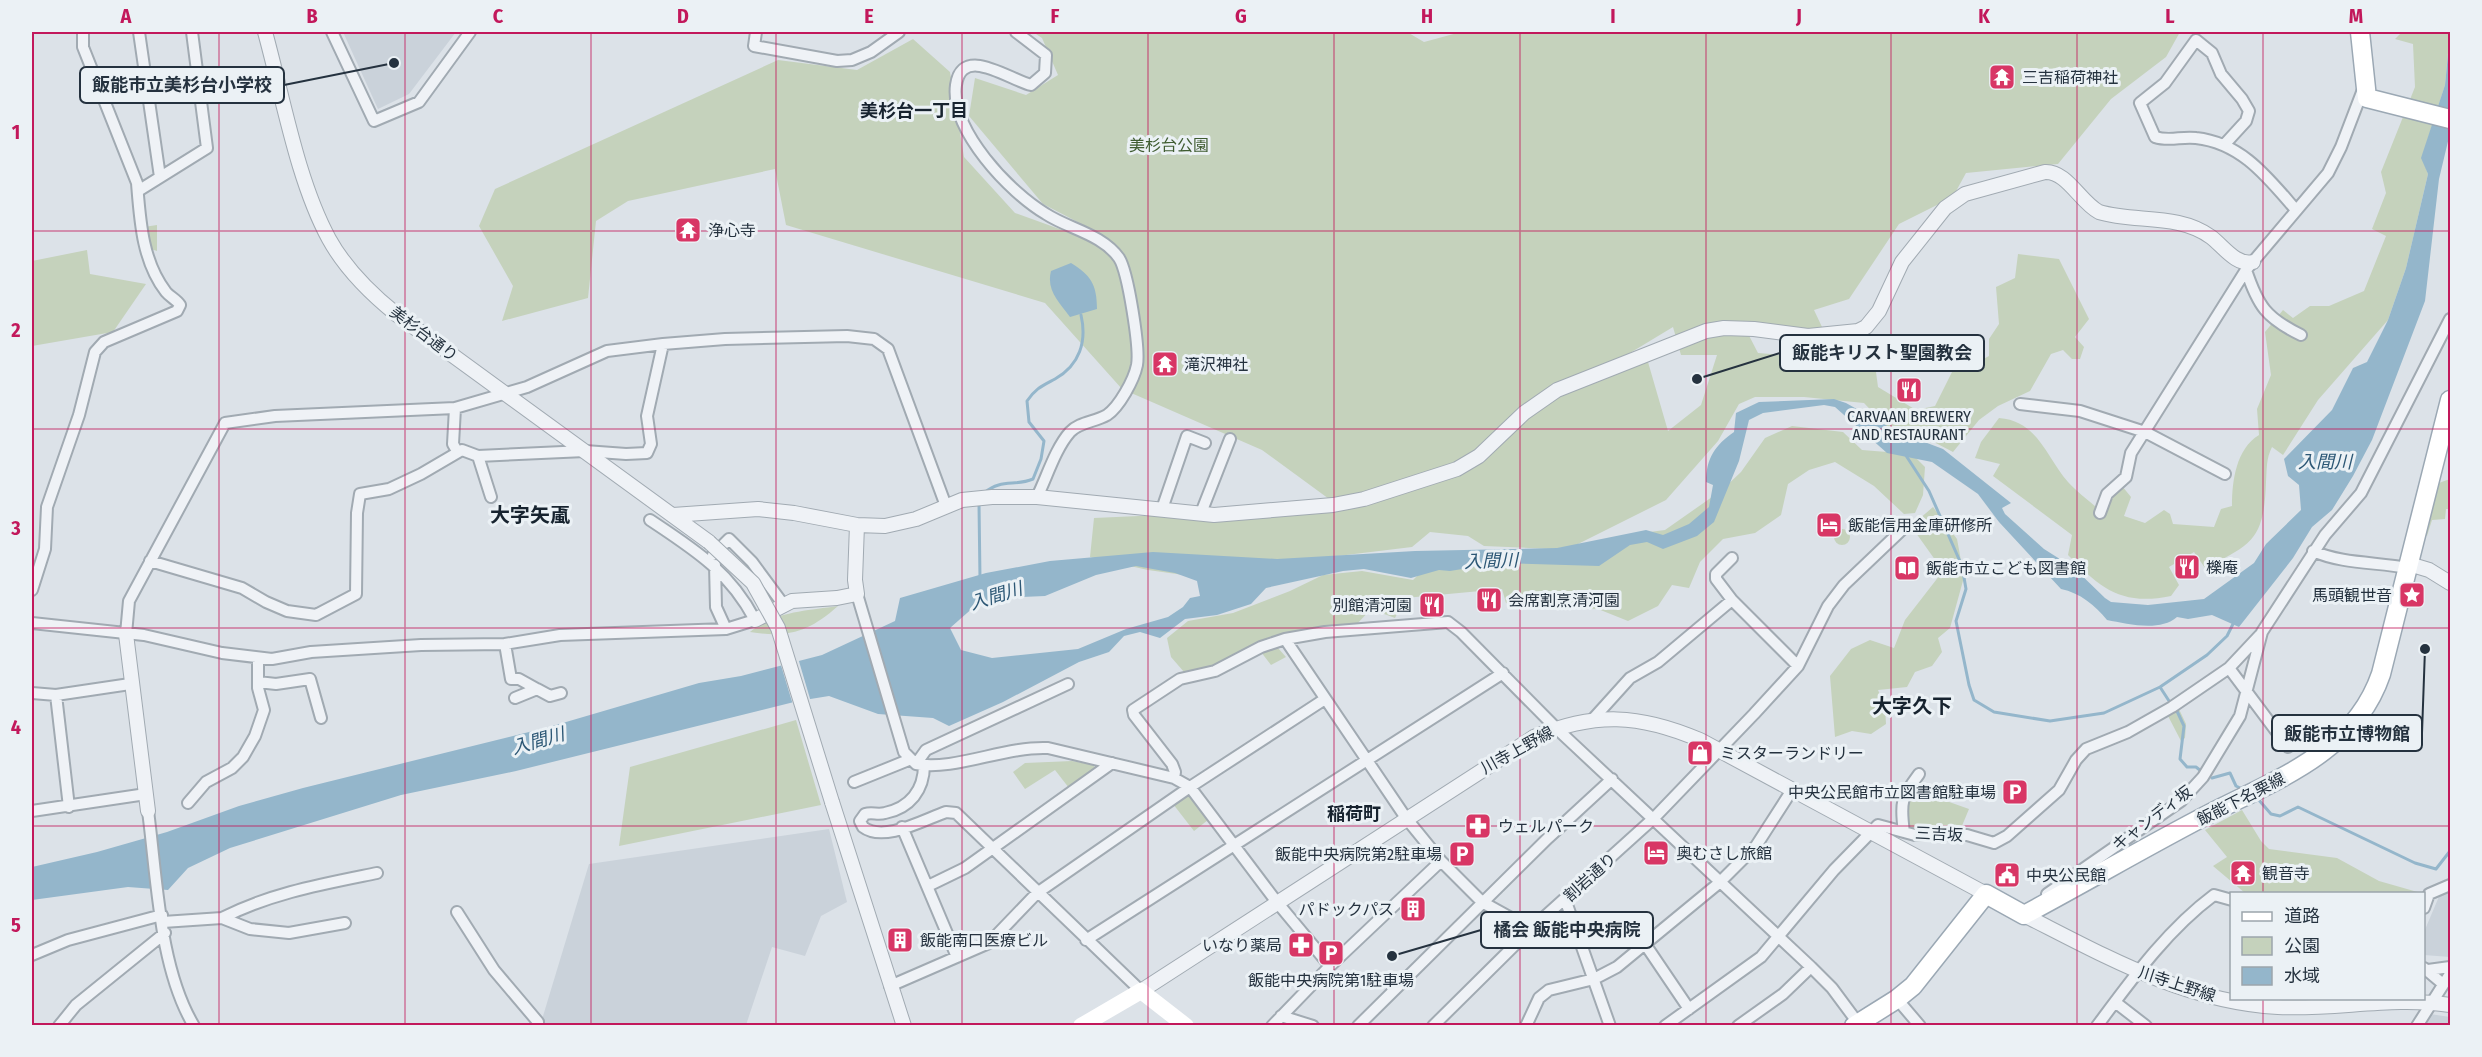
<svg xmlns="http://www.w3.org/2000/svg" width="2482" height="1057" font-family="'Fira Sans Condensed','Noto Sans JP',sans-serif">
	<rect width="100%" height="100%" fill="#dce2e8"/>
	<path fill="#cad2da" d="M343 32H456L409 94 378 109Z
		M829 829 847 902 821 916 805 956 772 947 746 1025 540 1026 589 864Z
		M2450 885V957L2424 955V932L2443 887Z
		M2430 1014 2450 1017V1025L2422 1026Z"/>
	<path fill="#c5d2bc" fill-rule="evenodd" d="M1033 32H1407L1424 42 1461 32H2180L2166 57 2111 99 2058 164 1966 173 1955 193 1939 204 1899 224 1849 299 1814 310 1822 327 1809 332 1743 324 1758 353 1832 359 1848 362 1861 352 1874 357 1878 387 1916 410 1935 406 1956 364 1967 357 1974 364 1989 356V339L1999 324 1996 287 2015 278 2018 254 2059 259 2089 319 2075 337 2084 347 2080 359H2072L2063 350 2051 354 2030 391 1998 406 1979 420 1953 452 1907 428 1886 426 1864 403 1804 397H1755L1739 404 1718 441 1666 500 1574 546 1552 549 1484 546 1468 536 1430 532 1412 547 1280 563 1198 577 1148 570 1090 557 1094 518 1340 507 1262 450 1122 389 1045 303 786 225 775 169 628 201 596 221 588 298 502 321 513 286 479 226 495 189 778 60 857 70 913 39 950 72 964 157 1015 213 1112 248 1095 231 1043 204 969 116 975 78 1026 95 1058 75 1042 38ZM1673 327 1681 355H1717L1701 405 1668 431 1648 362 1623 369 1625 356Z
		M2402 32H2450L2445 85 2422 157 2428 174 2406 268 2388 320 2318 400 2283 455 2272 447C2266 459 2267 468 2266 482 2264 539 2253 544 2205 568L2194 552 2169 567 2179 585 2171 596C2122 606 2101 589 2068 555L2072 535 1993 476 2000 464 1975 458 1981 442 1999 418C2038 421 2046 457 2068 482 2076 491 2087 499 2096 507L2122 486 2131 497 2124 516 2145 523 2164 510 2170 514 2173 524 2214 527 2221 509 2232 506C2232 481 2236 449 2259 435L2257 409 2271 375 2265 332 2283 310 2293 318 2310 306H2329L2364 291 2386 236 2372 229 2386 193 2381 172 2415 87 2413 44 2395 39Z
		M157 225V251L148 248 144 227Z
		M87 250 90 274 146 284 113 332 32 346V261Z
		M1792 426 1843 432 1862 450 1912 454 1925 467 1923 495 1915 513 1904 514 1874 486 1835 462 1809 470 1788 484 1781 515 1755 533 1723 539 1700 562 1689 588 1672 585 1658 606 1628 621 1598 609 1506 603 1502 589 1405 598 1395 618 1371 609 1356 625 1279 635 1214 668 1184 672 1171 657 1167 638 1188 621 1233 613 1290 591 1323 575 1362 571 1413 580 1428 565 1522 563 1642 533 1665 530 1722 490 1741 472 1765 438Z
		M2450 479V509H2446L2445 519 2432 520 2427 536 2424 533 2436 484Z
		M1933 507 1957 539 1964 577 1950 628 1938 638 1942 652 1932 666 1915 672 1907 687 1878 690 1885 707 1886 724 1871 734 1852 731 1835 737 1830 676 1851 649 1870 640 1894 648 1905 620 1943 571 1911 526Z
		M1834 537a8 8 0 1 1 16 0a8 8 0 1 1-16 0Z
		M838 606C809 632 788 638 750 632 776 611 806 611 838 606Z
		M1278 648 1286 657 1271 665 1261 652Z
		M2178 707 2186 724 2185 738 2181 741 2167 714Z
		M796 720 821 805 619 846 630 767Z
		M1072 761 1093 765 1098 771 1069 788 1055 770 1025 789 1013 772 1025 763Z
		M1922 779 1921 792 1969 809 1959 833 1908 831 1903 805Z
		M1188 793 1208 820 1194 831 1173 804Z
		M2242 810 2261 841 2269 849 2337 858 2379 881 2421 893H2245L2213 866 2227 857 2205 830Z"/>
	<path fill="#94b6cb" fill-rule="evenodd" d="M2450 34V133L2439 179 2425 301 2372 440 2353 476 2332 510 2312 527 2293 558 2239 627 2212 615 2188 619 2177 617C2160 632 2128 624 2107 620 2095 605 2080 593 2061 589L1999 522 1978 494 1932 462 1887 453 1835 407 1824 405 1763 413 1749 420 1739 461 1714 522 1697 536 1663 549 1647 542 1630 545 1599 566 1499 563 1450 571 1439 570 1411 578 1364 569 1343 571 1266 588 1251 604 1217 615 1185 619 1160 638 1140 632 1124 636 1109 652 1079 662 1003 702 949 726 933 718 878 714 829 696 798 701 516 771 401 795 230 848 188 868 168 890 128 887 32 900V867L97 852 167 832 239 806 303 788 549 727 699 683 741 676 822 655 895 621 900 598 986 573 1050 561 1153 552 1277 559 1415 551 1557 548 1646 530 1663 535 1689 524 1709 507 1713 485 1706 482C1706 459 1715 445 1734 432L1736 413 1759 402 1834 399 1846 403 1898 432 1943 449 2011 503 2002 508 2005 514 2044 549 2074 568 2105 598 2111 602 2148 605 2204 599 2254 563 2266 544 2301 510 2299 485 2288 476 2284 459 2332 410 2353 368 2367 362 2388 320 2406 268 2428 174 2421 158 2445 85ZM1136 566 1175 573 1197 581 1200 596 1190 598 1183 607 1168 617 1126 629 1078 649 992 658 961 650 950 628 975 606 999 598 1045 596 1096 575Z
		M1071 263C1091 275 1097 285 1097 309L1070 317C1059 302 1046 290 1051 271Z"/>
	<path fill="#dce2e8" d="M798 658 811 702 793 705 780 662Z"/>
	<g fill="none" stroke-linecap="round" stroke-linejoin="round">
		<path stroke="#94b6cb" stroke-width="3" d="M1905 454 1929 491 1962 566 1966 589 1956 621 1969 685 1974 700 1994 712 2050 721 2104 713 2160 687 2207 655 2227 636 2234 622
			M984 493C1002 478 1014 487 1033 479L1041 459 1044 441 1029 422 1027 401C1036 388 1042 386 1055 379 1080 365 1087 341 1081 315
			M979 504 980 578
			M2160 687 2171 704
			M2176 709 2184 726 2180 759 2187 767H2196L2201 771
			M2212 778 2230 773 2236 786 2242 789
			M2258 799 2271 814 2280 816 2298 807 2415 863 2436 869 2450 851"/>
		<defs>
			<path id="minor" d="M139 32 160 177
				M332 32 374 121 419 102 470 32
				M756 32 754 46 837 61 852 60 871 52 899 32
				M1016 32 1046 55 1045 73 1031 85C1010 80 962 44 956 85 950 130 1010 193 1046 214 1069 229 1102 234 1119 258 1128 272 1140 348 1137 365 1134 380 1119 407 1107 415 1095 422 1079 422 1070 432 1055 449 1047 477 1037 497
				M2224 145 2246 121 2249 111 2242 99 2221 74 2212 53 2196 40 2165 83 2140 103 2155 137C2170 142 2181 136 2196 138 2242 143 2268 178 2296 210
				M138 191 207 148 192 32
				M2246 270C2258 306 2266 318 2301 335
				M2020 404 2080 411 2145 432 2225 474
				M455 408 453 444 457 451
				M478 456 491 497
				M1162 509 1187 436 1205 443
				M1201 513 1230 439
				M2100 513 2107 494 2126 477 2131 453 2246 270 2328 173 2341 147 2364 87
				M2313 551C2342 564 2377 562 2408 568
				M713 555 729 539 752 562 783 604
				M1732 558 1716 574V579L1732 600 1798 666
				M150 561 242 588 266 602 287 611 316 615 356 594 357 513 360 494 389 489 421 474 462 450 478 456 585 451 626 454 647 453 651 444 647 416 663 344
				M715 565 716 607 726 629
				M32 590 45 549 47 507 79 415 95 352 104 342 177 311 180 305C176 299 170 297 166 292 142 261 140 220 137 183L83 47V32
				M857 594 904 752 916 764C955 771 1005 746 1048 748L1174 778 1190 787 1276 901 1330 966
				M32 623 144 635 222 653 272 659 311 652 421 645 505 644 560 635 726 629 755 620C729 571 695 550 650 520
				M126 634 129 601 225 423 275 416 455 408 527 387 607 351 663 344 725 339 847 336 874 339 888 349 946 506
				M1285 639 1406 818 1441 861 1482 902 1531 929
				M505 644 511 679H519L537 689
				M2229 668 2260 635
				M258 682 276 684 310 679 321 718
				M32 693 56 695 130 684
				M56 695 69 807
				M515 698 537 689 550 696 561 693
				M1593 719 1630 678 1658 662 1732 600
				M916 764 926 750 1068 684
				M924 765C924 790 910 808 885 813 878 815 872 812 865 814L860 821 863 827C884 843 925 819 946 812L956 813 1141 991
				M1174 778 1175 772 1172 764 1134 715 1133 710 1180 679 1215 671 1261 647 1285 639 1325 632 1448 622 1461 632 1556 728 1811 967 1832 988 1858 1023
				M854 782 911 759
				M188 803 206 782 232 768 243 757 255 736 264 710 258 688V658
				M32 811 146 794
				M148 811C157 878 159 968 194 1026
				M902 827 957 957
				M1904 832C1900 803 1901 798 1919 774
				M928 886 965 868 1112 763
				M2047 894 2181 801 2203 777 2240 716 2262 632 2325 535 2361 493 2450 319
				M1565 899 1610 1026
				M2424 908 2429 894 2450 885
				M457 912 494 970 538 1022 537 1026
				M222 918C271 893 323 884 377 873
				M163 922 222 918 250 929 289 933 345 923
				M1086 940 1503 673
				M1645 944 1689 1009
				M32 955 68 940 162 915
				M2424 968 2443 984
				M2428 970 2450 967
				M890 986 989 943 1037 893 1190 787 1325 699
				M1897 999 1920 1026
				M2115 1002 2146 1026
				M1281 1016 1313 1026
				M59 1026 76 1005 165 933
				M1272 1026 1330 966 1441 861
				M1358 1026 1548 838 1612 779
				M1433 1026 1531 929 1654 818 1754 714 1798 666 1828 606 1844 585 1908 524
				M1526 1026 1539 998 1549 990 1594 979 1617 967 1719 883 1756 846 1792 790
				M1665 1026 1761 957 1834 870 1878 825 1915 835H1967L1994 843 2007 836 2059 790 2076 760 2086 749 2128 732 2172 707 2229 668 2288 747
				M1738 1026 1783 994 1811 967
				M2097 1026C2132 979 2167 930 2214 895L2232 900
				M2417 1026 2450 974"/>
			<path id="tertiary" d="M265 32C283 97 297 180 329 239 345 268 370 293 396 314L709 542
				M673 515 758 509 794 513 857 525 885 526 916 519 962 500 992 497H1037L1214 515 1333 505 1364 499 1457 469 1479 456 1524 413 1557 390 1706 331 1724 328 1754 329 1808 336 1858 331 1866 327 1879 311 1902 262 1945 208 1965 194 2045 172C2067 171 2080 202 2099 212 2135 223 2178 213 2211 237 2223 246 2236 266 2253 262
				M2409 564 2429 570 2450 583
				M755 620 792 601 837 598 857 594 855 580 857 525
				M126 634 148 811
				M832 802 904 1026
				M2024 915C2105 956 2185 1002 2278 1007 2336 1010 2393 996 2450 1005
				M1141 991 1534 737C1595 712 1639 714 1700 740L1986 894"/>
			<path id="primary" d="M2360 32 2367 98 2450 119
				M1854 1026 1897 999 1913 986 1986 894 2024 915C2086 882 2147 846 2209 814 2277 779 2354 753 2381 674L2450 400"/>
		</defs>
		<use href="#minor" stroke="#a1aab2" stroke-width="14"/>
		<use href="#tertiary" stroke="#a1aab2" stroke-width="16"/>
		<use href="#primary" stroke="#9ba8b4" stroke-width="21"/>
		<use href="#minor" stroke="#eff2f6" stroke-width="10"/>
		<use href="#tertiary" stroke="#eff2f6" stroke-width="14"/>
		<path stroke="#fff" stroke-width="16" d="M1081 1026 1141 991 1186 1026"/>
		<use href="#primary" stroke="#fff" stroke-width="18"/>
		<defs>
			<path id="tertiary-bridge" d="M709 542 753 583 778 628 832 802"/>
		</defs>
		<use href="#tertiary-bridge" stroke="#a1aab2" stroke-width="16" stroke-linecap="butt"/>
		<use href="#tertiary-bridge" stroke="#eff2f6" stroke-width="14"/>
	</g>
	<path fill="none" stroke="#c2185b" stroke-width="1.5" stroke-opacity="0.55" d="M219 32V1026M405 32V1026M591 32V1026M776 32V1026M962 32V1026M1148 32V1026M1334 32V1026M1520 32V1026M1706 32V1026M1891 32V1026M2077 32V1026M2263 32V894M32 231H2450M32 429H2450M32 628H2450M32 826H2450M2263 998V1026"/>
	<defs>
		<symbol id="temple-square" viewBox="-11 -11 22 22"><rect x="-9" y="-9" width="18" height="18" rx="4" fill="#d83665" stroke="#ebf1f5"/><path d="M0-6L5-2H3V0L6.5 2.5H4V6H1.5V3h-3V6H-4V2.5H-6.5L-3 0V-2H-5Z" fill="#fff"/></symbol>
		<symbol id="restaurant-square" viewBox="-11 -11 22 22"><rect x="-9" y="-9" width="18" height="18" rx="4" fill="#d83665" stroke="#ebf1f5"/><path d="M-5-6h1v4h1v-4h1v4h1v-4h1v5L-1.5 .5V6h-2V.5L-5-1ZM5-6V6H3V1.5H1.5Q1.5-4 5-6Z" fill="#fff"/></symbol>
		<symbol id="hotel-square" viewBox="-11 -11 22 22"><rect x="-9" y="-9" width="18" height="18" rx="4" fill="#d83665" stroke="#ebf1f5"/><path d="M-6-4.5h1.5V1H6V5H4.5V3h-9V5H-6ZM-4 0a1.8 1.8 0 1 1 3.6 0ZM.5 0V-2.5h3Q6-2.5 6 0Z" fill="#fff"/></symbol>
		<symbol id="library-square" viewBox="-11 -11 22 22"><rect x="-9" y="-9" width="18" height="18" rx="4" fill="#d83665" stroke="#ebf1f5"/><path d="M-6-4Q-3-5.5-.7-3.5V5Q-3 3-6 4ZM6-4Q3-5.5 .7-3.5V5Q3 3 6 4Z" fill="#fff"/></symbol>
		<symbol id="sight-square" viewBox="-11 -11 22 22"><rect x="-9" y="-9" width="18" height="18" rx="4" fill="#d83665" stroke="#ebf1f5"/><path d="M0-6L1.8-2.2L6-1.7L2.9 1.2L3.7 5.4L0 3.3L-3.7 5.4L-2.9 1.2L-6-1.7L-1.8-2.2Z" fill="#fff"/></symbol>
		<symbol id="shop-square" viewBox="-11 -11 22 22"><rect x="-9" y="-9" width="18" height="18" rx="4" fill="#d83665" stroke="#ebf1f5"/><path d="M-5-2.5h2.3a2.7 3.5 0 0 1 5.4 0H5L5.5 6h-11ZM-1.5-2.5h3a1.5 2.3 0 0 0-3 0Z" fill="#fff"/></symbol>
		<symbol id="parking-square" viewBox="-11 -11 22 22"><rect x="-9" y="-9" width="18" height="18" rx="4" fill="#d83665" stroke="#ebf1f5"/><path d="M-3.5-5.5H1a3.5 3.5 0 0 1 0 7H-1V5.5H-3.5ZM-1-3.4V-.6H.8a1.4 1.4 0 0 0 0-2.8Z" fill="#fff"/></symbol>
		<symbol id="pharmacy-square" viewBox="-11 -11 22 22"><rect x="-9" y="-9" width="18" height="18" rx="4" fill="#d83665" stroke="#ebf1f5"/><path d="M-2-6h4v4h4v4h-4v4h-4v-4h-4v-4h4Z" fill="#fff"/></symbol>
		<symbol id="civic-square" viewBox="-11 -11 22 22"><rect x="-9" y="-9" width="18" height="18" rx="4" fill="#d83665" stroke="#ebf1f5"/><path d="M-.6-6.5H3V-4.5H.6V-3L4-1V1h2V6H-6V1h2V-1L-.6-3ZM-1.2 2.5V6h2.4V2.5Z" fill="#fff"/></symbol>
		<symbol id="building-square" viewBox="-11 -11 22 22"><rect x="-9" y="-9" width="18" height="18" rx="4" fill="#d83665" stroke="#ebf1f5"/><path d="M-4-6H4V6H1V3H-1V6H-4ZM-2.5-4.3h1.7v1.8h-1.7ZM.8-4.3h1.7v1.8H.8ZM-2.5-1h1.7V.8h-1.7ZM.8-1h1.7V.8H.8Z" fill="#fff"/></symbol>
	</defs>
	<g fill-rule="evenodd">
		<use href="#temple-square" x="1987" y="62" width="30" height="30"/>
		<use href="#temple-square" x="673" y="215" width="30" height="30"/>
		<use href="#temple-square" x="1150" y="349" width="30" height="30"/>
		<use href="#restaurant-square" x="1894" y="375" width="30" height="30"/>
		<use href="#hotel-square" x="1814" y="510" width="30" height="30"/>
		<use href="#restaurant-square" x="2172" y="552" width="30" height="30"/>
		<use href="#library-square" x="1892" y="553" width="30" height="30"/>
		<use href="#sight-square" x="2397" y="580" width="30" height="30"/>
		<use href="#restaurant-square" x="1474" y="585" width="30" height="30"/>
		<use href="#restaurant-square" x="1417" y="590" width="30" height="30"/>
		<use href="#shop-square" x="1685" y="738" width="30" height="30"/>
		<use href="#parking-square" x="2000" y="777" width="30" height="30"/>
		<use href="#pharmacy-square" x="1463" y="811" width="30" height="30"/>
		<use href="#hotel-square" x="1641" y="838" width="30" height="30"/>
		<use href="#parking-square" x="1447" y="839" width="30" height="30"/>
		<use href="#temple-square" x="2228" y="858" width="30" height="30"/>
		<use href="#civic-square" x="1992" y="860" width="30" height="30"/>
		<use href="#building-square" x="1398" y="894" width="30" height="30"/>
		<use href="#building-square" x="885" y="925" width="30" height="30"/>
		<use href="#pharmacy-square" x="1286" y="930" width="30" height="30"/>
		<use href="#parking-square" x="1316" y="938" width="30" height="30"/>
	</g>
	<g text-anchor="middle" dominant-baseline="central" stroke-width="6" stroke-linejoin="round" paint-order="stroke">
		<g font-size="16" fill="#25323f" stroke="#ebf1f5" text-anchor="start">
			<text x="2022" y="77">三吉稲荷神社</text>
			<text x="708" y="230">浄心寺</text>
			<text x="1184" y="364">滝沢神社</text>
			<text x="1909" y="416" text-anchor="middle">CARVAAN BREWERY<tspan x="1909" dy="18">AND RESTAURANT</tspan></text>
			<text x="1848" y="525">飯能信用金庫研修所</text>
			<text x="2206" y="567">櫟庵</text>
			<text x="1926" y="568">飯能市立こども図書館</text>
			<text x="2392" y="595" text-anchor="end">馬頭観世音</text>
			<text x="1508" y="600">会席割烹清河園</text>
			<text x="1412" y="605" text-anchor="end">別館清河園</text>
			<text x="1720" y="753">ミスターランドリー</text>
			<text x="1996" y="792" text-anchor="end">中央公民館市立図書館駐車場</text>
			<text x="1498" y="826">ウェルパーク</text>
			<text x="1676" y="853">奥むさし旅館</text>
			<text x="1442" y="854" text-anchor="end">飯能中央病院第2駐車場</text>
			<text x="2262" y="873">観音寺</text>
			<text x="2026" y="875">中央公民館</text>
			<text x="1394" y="909" text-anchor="end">パドックパス</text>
			<text x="920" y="940">飯能南口医療ビル</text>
			<text x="1282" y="945" text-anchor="end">いなり薬局</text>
			<text x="1331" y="980" text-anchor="middle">飯能中央病院第1駐車場</text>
		</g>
		<g font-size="16" fill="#3f5c31" stroke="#ebf1f5">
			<text x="1169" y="145">美杉台公園</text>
		</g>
		<g font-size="16" fill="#25323f" stroke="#ebf1f5">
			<text transform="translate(424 334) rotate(37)">美杉台通り</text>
			<text transform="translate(1517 750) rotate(-29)">川寺上野線</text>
			<text transform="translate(2241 799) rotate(-27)">飯能下名栗線</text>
			<text transform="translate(2152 818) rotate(-37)">キャンディ坂</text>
			<text transform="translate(1939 834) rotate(3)">三吉坂</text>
			<text transform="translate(1590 877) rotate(-42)">割岩通り</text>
			<text transform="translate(2177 984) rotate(18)">川寺上野線</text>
		</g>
		<g font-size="18" font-weight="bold" fill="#17232f" stroke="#ebf1f5">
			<text x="914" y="111">美杉台一丁目</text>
			<text x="1354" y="814">稲荷町</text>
		</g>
		<g font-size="18" font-style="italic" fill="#2c5775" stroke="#ebf1f5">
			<text x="2325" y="462">入間川</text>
			<text transform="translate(1491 561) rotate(-2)">入間川</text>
			<text transform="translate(996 596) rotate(-17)">入間川</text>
			<text transform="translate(538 741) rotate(-16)">入間川</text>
		</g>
		<g font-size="20" font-weight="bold" fill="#17232f" stroke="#ebf1f5">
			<text x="530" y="515">大字矢颪</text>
			<text x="1912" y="706">大字久下</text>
		</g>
	</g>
	<path fill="none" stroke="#25323f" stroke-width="2" d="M394 63L284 85M1697 379L1780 353M2425 649L2422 733M1392 956L1481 930"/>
	<g fill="#25323f" stroke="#ebf1f5" stroke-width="2">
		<circle cx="394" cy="63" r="6"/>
		<circle cx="1697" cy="379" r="6"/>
		<circle cx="2425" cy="649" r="6"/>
		<circle cx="1392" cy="956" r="6"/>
	</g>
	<g fill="#ebf1f5" stroke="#25323f" stroke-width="2">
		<rect x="80" y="67" width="204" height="36" rx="6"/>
		<rect x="1780" y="335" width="204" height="36" rx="6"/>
		<rect x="2272" y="715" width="150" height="36" rx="6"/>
		<rect x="1481" y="912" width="172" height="36" rx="6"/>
	</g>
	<g font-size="18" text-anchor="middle" font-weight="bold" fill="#25323f">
		<text x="182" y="91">飯能市立美杉台小学校</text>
		<text x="1882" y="359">飯能キリスト聖園教会</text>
		<text x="2347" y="740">飯能市立博物館</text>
		<text x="1567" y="936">橘会 飯能中央病院</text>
	</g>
	<rect width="2482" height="1057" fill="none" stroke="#ebf1f5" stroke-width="66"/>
	<rect x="2230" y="892" width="195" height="108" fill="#ebf1f5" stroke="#9ca5ac" stroke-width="1.5"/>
	<rect x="2242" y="912" width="30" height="9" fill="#ffffff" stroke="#9ca5ac" stroke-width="1.5"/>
	<text x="2284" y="922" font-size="18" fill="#25323f">道路</text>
	<rect x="2242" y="937" width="30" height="18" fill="#c5d2bc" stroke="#9ca5ac" stroke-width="1.5"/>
	<text x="2284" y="952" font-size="18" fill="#25323f">公園</text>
	<rect x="2242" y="967" width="30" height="18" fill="#94b6cb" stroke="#9ca5ac" stroke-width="1.5"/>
	<text x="2284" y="982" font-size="18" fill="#25323f">水域</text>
	<rect x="33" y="33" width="2416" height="991" fill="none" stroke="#c2185b" stroke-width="2"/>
	<g font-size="20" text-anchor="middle" font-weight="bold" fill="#c2185b">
		<text x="126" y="23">A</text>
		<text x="312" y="23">B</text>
		<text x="498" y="23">C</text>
		<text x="683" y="23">D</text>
		<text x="869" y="23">E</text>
		<text x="1055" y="23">F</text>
		<text x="1241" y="23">G</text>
		<text x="1427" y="23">H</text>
		<text x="1613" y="23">I</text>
		<text x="1799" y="23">J</text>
		<text x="1984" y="23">K</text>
		<text x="2170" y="23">L</text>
		<text x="2356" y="23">M</text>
		<text x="16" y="139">1</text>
		<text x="16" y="337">2</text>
		<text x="16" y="535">3</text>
		<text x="16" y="734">4</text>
		<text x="16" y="932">5</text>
	</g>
</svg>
